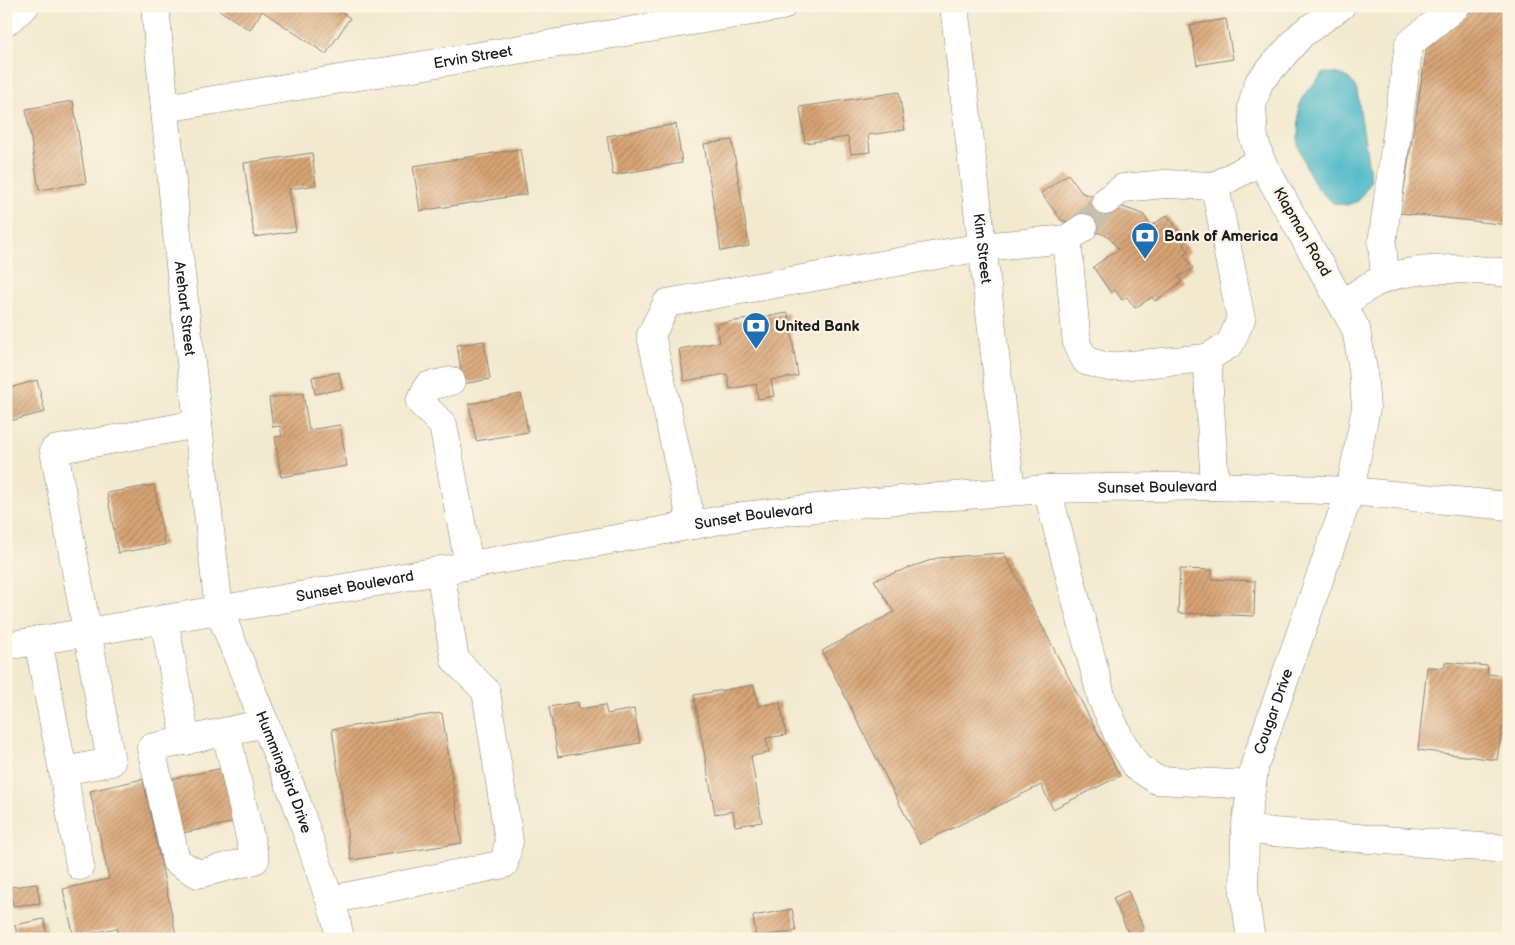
<svg xmlns="http://www.w3.org/2000/svg" width="1515" height="945" font-family="'Balsamiq Sans',sans-serif">
	<defs>
		<pattern id="building-hatch" width="6" height="6" patternUnits="userSpaceOnUse" patternTransform="scale(1.25)"><rect width="6" height="6" fill="#d8a475"/><path d="M-1 1l2-2M0 6l6-6M5 7l2-2" fill="none" stroke="#ae855f"/></pattern>
	</defs>
	<rect width="100%" height="100%" fill="#fcf5e5"/>
	<filter id="ink" filterUnits="userSpaceOnUse"><feTurbulence type="fractalNoise" baseFrequency=".02" numOctaves="2"/><feDisplacementMap in="SourceGraphic" scale="10" xChannelSelector="R" yChannelSelector="G"/><feConvolveMatrix kernelMatrix="1 2 1 2 8 2 1 2 1" color-interpolation-filters="sRGB"/></filter>
	<filter id="wash" filterUnits="userSpaceOnUse"><feTurbulence type="fractalNoise" baseFrequency=".0096" numOctaves="4" result="noise"/><feDisplacementMap in="SourceGraphic" scale="20" xChannelSelector="R" yChannelSelector="G"/><feGaussianBlur stdDeviation="1.12" result="paint"/><feColorMatrix in="noise" values="0 0 0 0 0 0 0 0 0 0 0 0 0 0 0 0 0 1.4 0 .05"/><feComposite in="paint" operator="in"/></filter>
	<g filter="url(#wash)">
		<rect width="100%" height="100%" fill="#f2e9cf"/>
		<path fill="#4bb8c7" stroke="#346a72" d="M1324 73C1341 73 1350 75 1357 91L1371 182 1358 201 1347 205 1333 203 1318 189 1307 169 1298 145 1299 107 1306 92Z"/>
		<g id="blocks">
			<path fill="url(#building-hatch)" d="M217 6H332L350 18 326 54 262 11 250 30 216 8Z
				M1478 6 1509 7V225L1400 213 1427 47Z
				M1226 19 1233 59 1197 65 1190 25Z
				M899 92 905 130 868 135 870 152 851 154 848 137 805 143 800 107Z
				M73 101 86 183 39 190 26 109Z
				M676 124 682 163 613 175 607 136Z
				M732 140 749 246 721 251 704 144Z
				M520 149 527 194 420 211 413 166Z
				M312 153 316 185 289 189 296 231 254 237 244 163Z
				M1068 174 1082 193 1143 214 1151 226 1167 215 1185 239 1182 242 1189 252 1184 255 1193 268 1179 277 1182 282 1155 301 1152 297 1135 308 1127 297 1122 300 1115 290 1111 293 1093 267 1118 249 1108 236 1061 220 1041 193Z
				M788 313 798 376 771 380 774 396 758 399 756 384 730 389 727 374 684 381 679 349 720 342 716 324Z
				M484 341 490 379 463 384 457 345Z
				M339 372 342 389 315 394 312 377Z
				M37 380 45 412 6 422V389Z
				M303 393 309 430 340 425 347 466 281 477 275 437 282 436 280 426 273 427 269 398Z
				M521 394 528 432 476 441 469 404Z
				M154 485 165 545 118 553 107 493Z
				M1004 553 1120 776 1053 809 1041 785 920 844 822 651 894 612 874 580 937 558Z
				M1180 569 1212 570V579L1255 581 1254 616 1178 613Z
				M1445 662 1488 666 1487 674 1506 676 1505 694 1509 695V727H1502L1497 760 1418 750 1427 667 1444 668Z
				M754 685 758 706 780 702 786 735 766 738 769 753 751 756 762 822 735 826 733 811 715 814 694 695Z
				M578 702 579 709 605 705 607 714 634 709 640 743 558 757 549 707Z
				M442 713 462 843 351 860 332 729Z
				M223 768 235 822 178 834 166 780Z
				M143 779 177 939H119L117 928 74 937 63 889 109 879 90 791Z
				M37 884 40 903 13 906 10 887Z
				M1128 891 1144 930 1130 937 1113 898Z
				M792 909 796 931 756 937 753 916Z
				M44 919 47 935 18 939 15 925Z"/>
		</g>
	</g>
	<g filter="url(#ink)">
		<use href="#blocks" fill-opacity="0" stroke="#878276" stroke-width="1"/>
		<g fill="none" stroke-linecap="round" stroke-linejoin="round">
			<path stroke="#c7c0ab" stroke-width="28" stroke-dasharray="28 14" stroke-linecap="butt" d="M1083 228 1106 201"/>
			<defs>
				<g id="minor">
					<path id="s1" d="M155 6 180 265 219 610 297 803 336 919 340 939"/>
					<path id="s2" d="M954 6 1011 491"/>
					<path d="M6 22 25 6"/>
					<path id="s3" d="M165 108 782 6"/>
					<path d="M1106 201 1123 188 1165 184 1215 186"/>
					<path d="M1067 239 1077 345 1086 361 1108 367 1207 358 1215 486"/>
					<path d="M1385 278 1382 243 1409 44 1456 6"/>
					<path d="M1343 303C1357 295 1371 283 1386 278 1426 265 1468 269 1509 273"/>
					<path d="M1207 358 1230 344 1241 319 1215 186 1261 161"/>
					<path d="M451 381 428 386 420 402 443 425 469 565"/>
					<path d="M1047 489 1102 699 1120 739 1137 767 1157 780 1252 785"/>
					<path d="M692 525 651 335 667 303 982 247 1067 239 1083 228"/>
					<path d="M164 619 186 741"/>
					<path d="M38 640 63 771"/>
					<path d="M226 732 255 860 198 874 176 861 151 748 265 723"/>
					<path d="M1245 830 1509 849"/>
					<path d="M80 866 63 771 111 762 54 450 198 424"/>
					<path d="M330 900 504 864 509 841 486 691 455 660 440 570"/>
					<path id="s4" d="M1251 939 1244 893 1245 830 1255 764 1350 491 1366 408 1363 370 1356 329 1261 161 1254 139 1252 106 1259 82 1302 34 1341 6"/>
				</g>
				<g id="major">
					<path id="s5" d="M6 646 271 601 743 516 873 502 1047 489 1215 486 1350 491 1509 506"/>
				</g>
			</defs>
			<use href="#minor" stroke="#878276" stroke-width="29"/>
			<use href="#major" stroke="#878276" stroke-width="29"/>
			<use href="#minor" stroke="#fff" stroke-width="28"/>
			<use href="#major" stroke="#fff" stroke-width="28"/>
		</g>
	</g>
	<defs>
		<symbol id="bank-pin" viewBox="-11 -11 22 30"><path d="M0 17L-7.5 6A9.5 9.5 0 1 1 7.5 6Z" fill="#1f6fb2" stroke="#fcf5e5"/><path d="M-6-4H6V4H-6ZM0-2.3a2.3 2.3 0 1 0 0 4.6a2.3 2.3 0 1 0 0-4.6Z" fill="#fff"/></symbol>
	</defs>
	<g fill-rule="evenodd">
		<use href="#bank-pin" x="1129" y="220" width="32" height="43"/>
		<use href="#bank-pin" x="740" y="310" width="32" height="43"/>
	</g>
	<g text-anchor="middle" dominant-baseline="central" stroke-width="4.5" stroke-linejoin="round" paint-order="stroke">
		<g font-size="15" fill="#1c1c1c" stroke="#fcf5e5">
			<text stroke="none"><textPath href="#s3" startOffset="312">Ervin Street</textPath></text>
			<text transform="translate(1302 232) rotate(60)">Klapman Road</text>
			<text stroke="none"><textPath href="#s2" startOffset="244">Kim Street</textPath></text>
			<text stroke="none"><textPath href="#s1" startOffset="304">Arehart Street</textPath></text>
			<text stroke="none"><textPath href="#s5" startOffset="1164">Sunset Boulevard</textPath></text>
			<text stroke="none"><textPath href="#s5" startOffset="759">Sunset Boulevard</textPath></text>
			<text stroke="none"><textPath href="#s5" startOffset="354">Sunset Boulevard</textPath></text>
			<text stroke="none"><textPath href="#s4" startOffset="232">Cougar Drive</textPath></text>
			<text stroke="none"><textPath href="#s1" startOffset="782">Hummingbird Drive</textPath></text>
		</g>
		<g font-size="15" font-weight="bold" fill="#1c1c1c" stroke="#fcf5e5" text-anchor="start">
			<text x="1164" y="236">Bank of America</text>
			<text x="775" y="326">United Bank</text>
		</g>
	</g>
	<rect width="1515" height="945" fill="none" stroke="#fcf5e5" stroke-width="25"/>
</svg>
